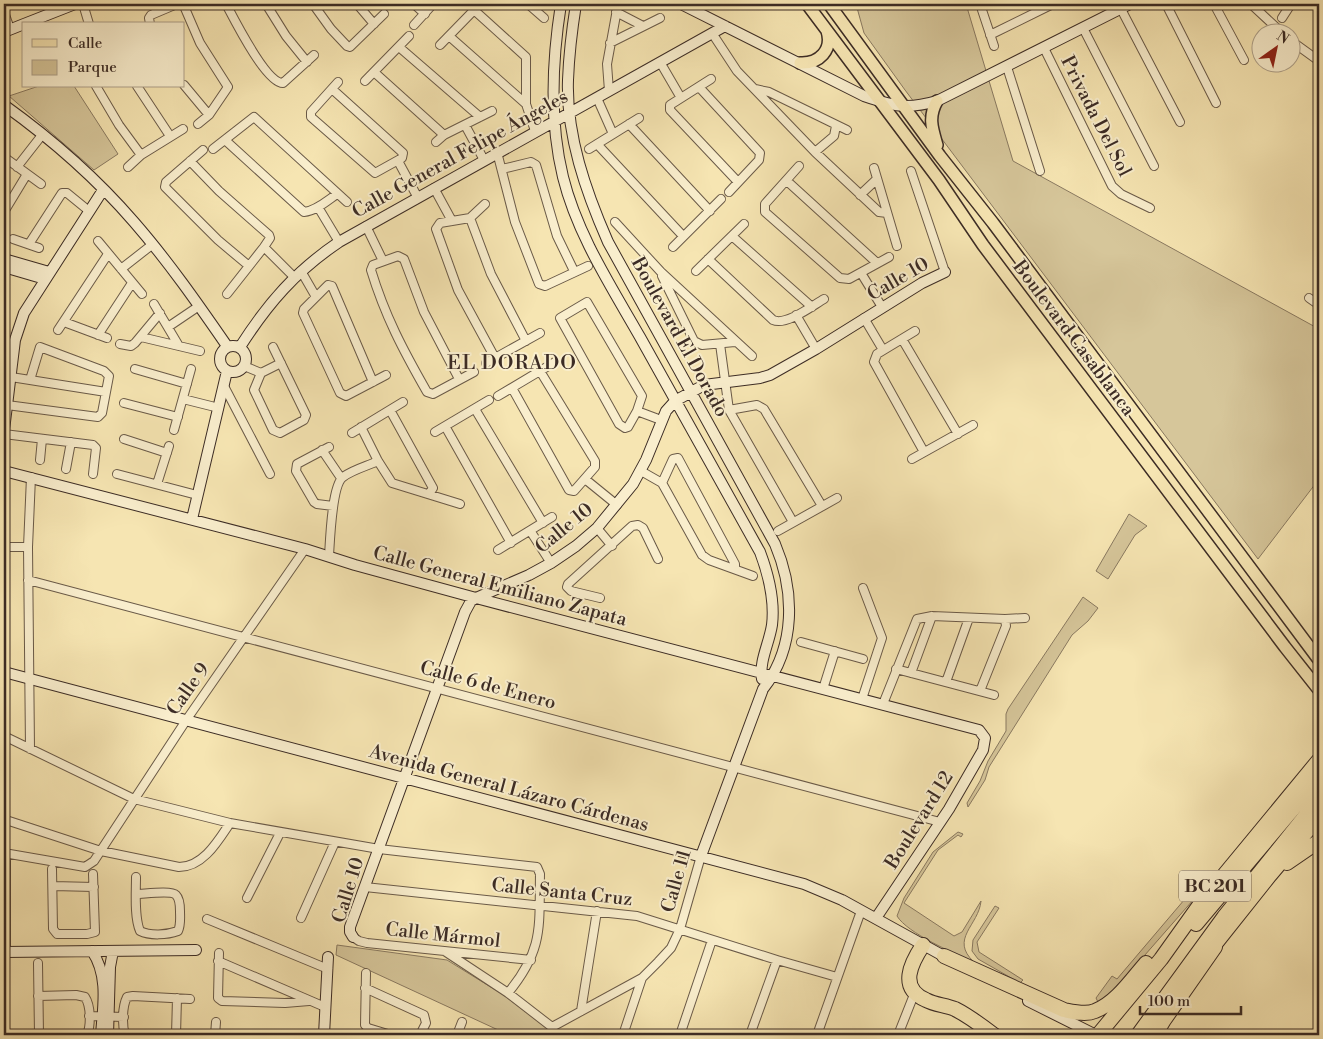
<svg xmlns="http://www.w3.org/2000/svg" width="1323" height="1039" font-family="'Libre Bodoni',serif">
	<rect width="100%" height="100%" fill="#f6e5b2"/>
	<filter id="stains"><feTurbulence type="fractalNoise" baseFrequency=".004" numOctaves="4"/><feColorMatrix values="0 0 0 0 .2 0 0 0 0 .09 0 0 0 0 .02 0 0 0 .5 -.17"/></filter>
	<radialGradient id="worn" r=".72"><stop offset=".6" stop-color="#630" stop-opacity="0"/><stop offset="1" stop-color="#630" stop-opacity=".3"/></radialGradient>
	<path fill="#d6c69a" stroke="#897960" d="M856 4H966L1013 161 1319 329V479L1258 559 905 90 864 33Z
		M39 86H74L118 154 94 170 9 96Z
		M1129 514 1147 526 1135 535 1108 579 1096 571Z
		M1083 597 1098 608 1088 621 1072 635 989 767 985 780 968 807 967 803 980 781 988 761 1006 731V714L1008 709Z
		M958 832 963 834 961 837 958 835 938 850 904 903 954 936 962 932 981 901C979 925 949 939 974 962 955 954 907 933 897 916L904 898 933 852Z
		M1207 873 1209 877 1208 883 1109 996 1098 1002 1096 998 1112 976 1117 979Z
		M995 906 999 908 977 942 979 952 1023 980 1020 983 978 959 972 951 973 940Z
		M337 945 447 960 502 994 554 1033 553 1035H509L336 955Z"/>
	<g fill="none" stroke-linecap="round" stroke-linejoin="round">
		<defs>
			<path id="street" d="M83 4 89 24
				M181 4 184 6 200 43 228 87 209 115 198 124
				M226 4C234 19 266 83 283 83L314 55
				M266 4 286 36 307 62
				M313 4 331 29 347 46 350 47 384 14
				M357 4 374 24
				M414 4 425 14
				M528 4 544 18
				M980 4 994 46
				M1166 4 1216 103
				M1214 4 1244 60
				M1251 4 1281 32
				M1121 9 1180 122
				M474 10 526 57V104L535 131
				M4 12 10 29
				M616 12 643 26
				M1282 18 1291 4
				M150 24 149 18 151 15 177 4
				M414 25 433 4
				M1083 28 1154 166
				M712 33 737 71 815 152 879 212 887 213
				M990 35 1053 4
				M449 36 526 104
				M1290 40 1319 61
				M1319 42V41
				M610 43 660 18
				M440 45 480 4
				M399 47 480 117
				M1044 48 1112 186 1121 194 1150 208
				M660 62 681 98
				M1007 67 1040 171
				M374 72 444 135
				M711 79 670 105V110L738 182
				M365 81 409 36
				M184 85 209 115
				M96 86 119 125 141 155
				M137 86 170 136
				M699 87 760 153 759 160 729 192
				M332 89 403 153 402 158 375 173 311 117V112L338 82
				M755 89 769 92 847 130
				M609 91 607 64 618 4
				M597 98 613 134
				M629 124 710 211
				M465 125 484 160
				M225 140 304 212C316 211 328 200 337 194
				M436 142 444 135 492 111
				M597 144 683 236
				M213 149 254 117 347 202
				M589 149 639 118
				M203 150 166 182 165 187 218 240 249 266
				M497 152 515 222 539 284 545 286 588 266
				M815 152 834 136 836 126
				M4 157 41 184
				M190 161 219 191 269 235 270 238 264 247 227 294
				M398 161 418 198
				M799 166 765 204V212L840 278 849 279 889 257
				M17 167 42 135
				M128 167 141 155 183 129
				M874 168 897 246
				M502 169 531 162 536 165 557 236 574 271
				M911 171 945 272
				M787 181 877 263
				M434 188 452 221
				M860 195 877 179
				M485 204 470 218 440 223 436 229 458 290 495 358
				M318 207 339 242
				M4 212 27 174
				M470 218 491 274 526 341
				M615 222 661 272 752 356
				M366 226 383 261
				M732 236 812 307
				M13 239 39 248
				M98 241 142 294
				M29 244 62 193H67L89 211
				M264 247 294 277
				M673 247 721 199
				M708 259 773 320C786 326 812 306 824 299
				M121 269 153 244
				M301 271 316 297
				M696 271 744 224
				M861 273 882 307
				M662 276 694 341 702 345 735 342
				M1309 298 1319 305
				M587 302 642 396 637 411 628 427 625 428 619 424 560 318Z
				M154 304 179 346
				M796 315 816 349
				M864 318 883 350
				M64 322 107 338
				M168 327 199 306
				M58 330 108 254
				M915 331 877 354 874 362 924 452
				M98 335 132 283
				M141 337 200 351
				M902 339 958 434
				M120 344 131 346 135 343 160 313
				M720 344 729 410 793 522
				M273 347 306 415 304 420 280 433 273 430 254 390 261 373 281 363
				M486 363 540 333
				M244 366 261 373
				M135 369 187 384
				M11 377 106 392
				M459 379 424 312 404 259 398 256 373 265 371 270C385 316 403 350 427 392L433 394 474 372
				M373 382 332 286 328 285 304 309 303 313 340 393 346 396 386 375
				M224 386 270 474
				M512 388 569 490 574 491 595 467V461L540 371
				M498 396 555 362
				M183 399 219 408
				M124 403 178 417
				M7 405 98 417 102 413 109 376 104 371 40 347 30 380
				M475 409 543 523
				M390 410 433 488 429 494
				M729 410 757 405 764 409 822 506
				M637 411 661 420
				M445 426 511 543
				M361 427 378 461 392 483 460 504
				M174 430 191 369
				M435 432 489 400
				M352 433 403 402
				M4 434 93 445 96 448 93 474
				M124 439 167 453
				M329 447 297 464 296 471 314 502 317 504 333 506
				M322 450 341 478
				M912 459 973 425
				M40 460 42 439
				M66 469 71 442
				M641 471 662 483 702 555 709 560 753 576
				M117 474 197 495
				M585 479 617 505
				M662 483 673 459 678 458 735 564V569
				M157 484 169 446
				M597 528 612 546
				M778 531 837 498
				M531 532 551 563
				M4 547H28
				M498 550 552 517
				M329 556C330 540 332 485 343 477 352 470 367 466 378 461
				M28 580 940 822
				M600 598 571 591 567 587 568 584 632 526 638 525 643 528 658 559
				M801 642 863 659
				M896 669 994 695
				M911 673 932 616
				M946 682 969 618
				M823 689 835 651
				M980 691 1006 626 1005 619
				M862 699 882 638 863 588
				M883 704 917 619 932 616 1005 619 1025 618
				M4 736 134 799 230 823 379 849 537 867 540 874C539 927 544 949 508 993
				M30 749 28 547 31 477
				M6 820 101 851 179 867C203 867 218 841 230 823
				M4 853 85 867 94 861 187 719 305 549
				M52 869 53 929 57 934H87L95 932 93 874
				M136 877C136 892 134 917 140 931 150 936 167 935 178 931 181 925 180 918 180 911 180 906 180 899 176 895 171 890 144 894 136 894
				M53 886 94 887
				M365 887 637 916 777 960 837 977
				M247 898 280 833
				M301 918 335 842
				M207 919 328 969
				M353 937 359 941 367 943 531 960
				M6 952V861
				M446 952 508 993 552 1027 642 978 658 962 671 948 680 929 701 856
				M219 953 218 998 222 1001 285 1003 309 1001
				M218 961 325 1007
				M38 963 39 1035
				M366 973 365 1025 368 1028 391 1035
				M365 988 424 1015 426 1023 420 1035
				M38 996 76 995 85 997C91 1006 91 1025 87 1035
				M581 1011 597 911
				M89 1016 124 1017
				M125 1035C122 1025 122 1007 127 997L133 996 190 999
				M176 1035 177 998
				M215 1035 216 1022
				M457 1035 462 1022
				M623 1035 642 978
				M680 1035 712 940
				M750 1035 777 960
				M817 1035 861 911
				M898 1035 915 992"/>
			<path id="secondary" d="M561 4C552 61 549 120 563 177 577 234 611 286 640 337 680 409 720 481 760 552 769 576 775 600 772 625 769 644 759 661 762 679
				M576 4C572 29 569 54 568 80 566 135 586 192 608 242L775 544C795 591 796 647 763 689L701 856
				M681 4 864 96C893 106 906 110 937 101L1130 4
				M24 24 75 4
				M4 32 24 24
				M4 105C50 138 96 178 134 222 168 261 198 304 227 346
				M4 259 49 272
				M4 267 45 279
				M220 359a13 13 0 1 1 26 0a13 13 0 1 1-26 0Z
				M240 347C268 303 296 271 339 242L725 26
				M4 430 15 340 24 313 103 190
				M4 471 305 549 355 565 476 598 979 730 985 738 983 750 949 809 876 918
				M192 519 227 371
				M4 672 804 884 842 900 949 959
				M353 937 350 932V927L465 612 471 601 476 598 529 575 551 563 576 546 597 528 633 484 646 460 666 411 675 401 704 385 760 378 770 375 816 349 922 283 945 272
				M92 951C109 976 103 1007 101 1035
				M4 952 196 950
				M1028 1001 1096 1035
				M108 1035 110 967 113 951
				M324 1035 328 957"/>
			<path id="primary" d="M807 4 939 180 983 245 1285 647 1319 690
				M829 4 940 156 993 223 1319 660
				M800 63C819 64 833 50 827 31
				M937 145C932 128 928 117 937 101"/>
			<path id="highway" d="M1287 863 1319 841
				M1196 924 1319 778
				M923 945C911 963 898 988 926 1000 935 1005 946 1005 955 1009 969 1016 982 1026 994 1035
				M1208 953 1270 875 1319 817
				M944 956 1064 1010C1074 1012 1086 1015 1095 1011 1116 1003 1132 979 1146 963
				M1098 1035 1161 959 1201 903 1319 760
				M1138 1035 1224 917 1319 799
				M1155 1035 1164 1020 1215 947"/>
		</defs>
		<use href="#street" stroke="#6a5a48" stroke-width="10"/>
		<use href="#secondary" stroke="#3c2c25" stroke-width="12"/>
		<use href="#primary" stroke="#3c2c25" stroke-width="14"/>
		<use href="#highway" stroke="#3c2c25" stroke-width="16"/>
		<use href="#street" stroke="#f9eecd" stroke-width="8"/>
		<use href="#secondary" stroke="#f9eecd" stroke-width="10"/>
		<use href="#primary" stroke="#f6e5b2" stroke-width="11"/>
		<use href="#highway" stroke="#f6e5b2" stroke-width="14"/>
	</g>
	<g text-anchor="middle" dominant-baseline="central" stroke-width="4" stroke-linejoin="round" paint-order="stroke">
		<rect fill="#f9eecd" stroke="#756657" stroke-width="1" x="1179" y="870.5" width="72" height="31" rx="4"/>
		<g font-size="18" font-weight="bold" fill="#3c2c25">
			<text x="1215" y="886">BC 201</text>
		</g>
		<g font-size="19" fill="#3c2c25" stroke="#f9eecd">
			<text transform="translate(1096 116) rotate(63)">Privada Del Sol</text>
			<text transform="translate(460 154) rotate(-29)">Calle General Felipe Ángeles</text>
			<text transform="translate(898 279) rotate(-30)">Calle 10</text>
			<text transform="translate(680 337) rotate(61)">Boulevard El Dorado</text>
			<text transform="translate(1074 338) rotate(53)">Boulevard Casablanca</text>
			<text transform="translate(564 528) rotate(-39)">Calle 10</text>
			<text transform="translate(500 586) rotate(15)">Calle General Emiliano Zapata</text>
			<text transform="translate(488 685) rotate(15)">Calle 6 de Enero</text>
			<text transform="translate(188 689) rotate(-55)">Calle 9</text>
			<text transform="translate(509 788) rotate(15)">Avenida General Lázaro Cárdenas</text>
			<text transform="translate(919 820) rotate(-58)">Boulevard 12</text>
			<text transform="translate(676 881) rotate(-74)">Calle 11</text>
			<text transform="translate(348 890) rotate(-73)">Calle 10</text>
			<text transform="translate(562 892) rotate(6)">Calle Santa Cruz</text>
			<text transform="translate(443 935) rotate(6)">Calle Mármol</text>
		</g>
		<g font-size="20" letter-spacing="1" fill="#3c2c25" stroke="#f9eecd">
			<text x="512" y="363">EL DORADO</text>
		</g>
	</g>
	<rect width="1323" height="1039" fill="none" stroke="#f6e5b2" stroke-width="20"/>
	<rect x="5" y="5" width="1313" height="1029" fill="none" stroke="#3c2c25" stroke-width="2.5"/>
	<rect x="10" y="10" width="1303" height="1019" fill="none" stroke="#3c2c25"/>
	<rect x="22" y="22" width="162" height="65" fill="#f9eecd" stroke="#ada08a"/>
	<rect x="32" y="39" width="25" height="8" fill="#f6e5b2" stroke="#ada08a"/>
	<text x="68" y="48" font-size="15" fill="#3c2c25">Calle</text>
	<rect x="32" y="60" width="25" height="15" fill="#d6c69a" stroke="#ada08a"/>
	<text x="68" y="72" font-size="15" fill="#3c2c25">Parque</text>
	<g transform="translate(1276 48) rotate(33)"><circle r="24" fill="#f9eecd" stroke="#ada08a"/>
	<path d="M0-4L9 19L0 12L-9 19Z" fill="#8f2418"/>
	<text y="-8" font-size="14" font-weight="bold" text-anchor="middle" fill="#3c2c25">N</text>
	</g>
	<path d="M1140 1006v8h101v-8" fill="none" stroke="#3c2c25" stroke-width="2.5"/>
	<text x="1148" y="1006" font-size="15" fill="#3c2c25" stroke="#f9eecd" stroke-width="4" paint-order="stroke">100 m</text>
	<rect width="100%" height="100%" filter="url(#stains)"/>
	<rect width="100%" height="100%" fill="url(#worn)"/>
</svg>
